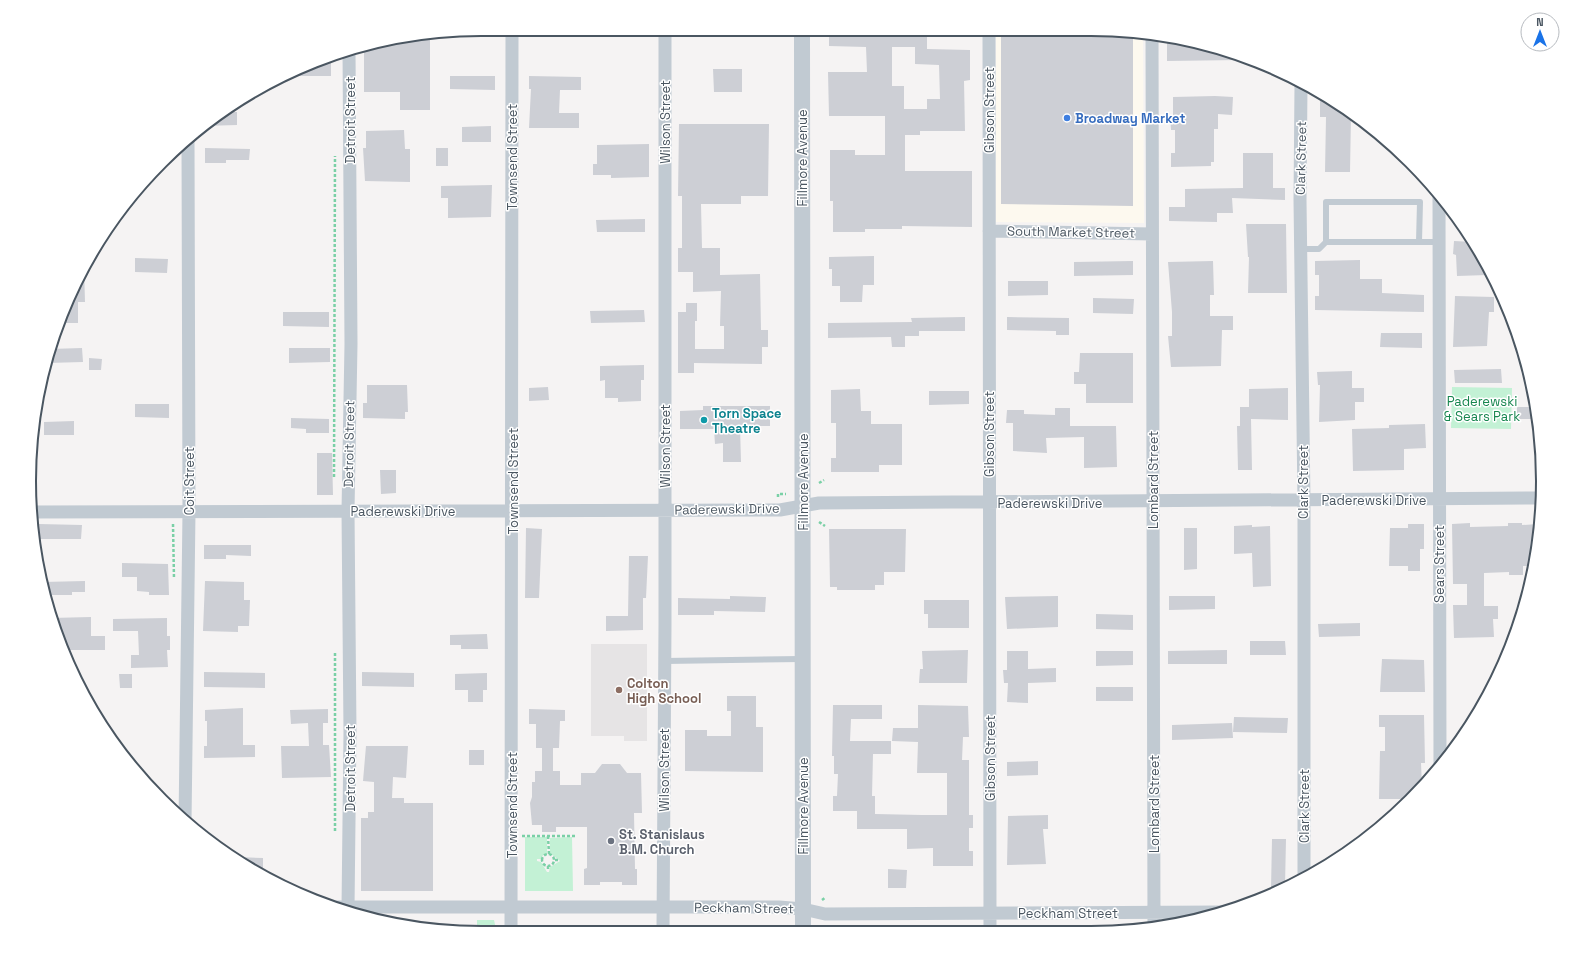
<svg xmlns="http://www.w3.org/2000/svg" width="1572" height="962" font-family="'Space Grotesk',sans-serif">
	<rect width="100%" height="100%" fill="#f5f3f3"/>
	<path fill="#fdf9ef" d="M996 33H1143L1144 223 996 222Z"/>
	<path fill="#e6e4e5" d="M591 644H647V741H624V736H591Z"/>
	<path fill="#c3f1d5" d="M1452 387 1512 388 1511 429 1451 428Z
		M525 837H547V853L543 855 541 859H537V861L541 862 547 872H549L550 867 560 861 550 853V838L572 837 573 891H525Z
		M477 920H494L496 929H477Z"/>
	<path fill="#cdcfd5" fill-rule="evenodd" d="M422 33H430V110H400V92H364V46Z
		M829 33H927V49L970 50V80L964 81 965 131H920V135H905V171H972V227L902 226V229H865V232H833V201H830V150H855V155H885V116H829L828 72H867L866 47 829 46ZM892 47H915V64L939 65 940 99H927V109H904V86H892Z
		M1001 33H1133V206L1001 204Z
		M1167 43H1187L1240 57 1239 60 1167 61Z
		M317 61H331V76H281Z
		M713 69H742V92H714Z
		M450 76H495V90L450 89Z
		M529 76 581 77V90H560L559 113H579V128H529L531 89H529Z
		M1215 96 1233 97 1232 115 1218 114V129H1214V162H1211V166L1171 167V153H1175V130H1171L1170 116H1173V97Z
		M1320 96 1351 114 1350 172H1325L1326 117H1320Z
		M222 112H237V125L203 126Z
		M679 124H769L768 196H741V204H701L702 248H720V275L760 274 761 330H768V347H762V364L694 363V373H678V312H686V303H697V321H695V349H724V326H720L721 291 693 292V272H678V248H682V196H678Z
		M491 126V142H462V127Z
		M404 130 405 149H410V182L365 181 363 148H366V131Z
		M649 144V177L611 178V175H593V164H597V145Z
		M205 148 250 149 249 160H226V163H205Z
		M436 148H448V166H436Z
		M1243 153H1273V188H1285V200L1232 198 1233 213H1217V222L1169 221V207H1185V189L1243 188Z
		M492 185 491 217 448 218V198H441V186Z
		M645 219V232H597L596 220Z
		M1246 224H1286L1287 293H1248L1249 257H1248Z
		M1454 241 1473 242 1487 265V275L1457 276 1456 255 1453 254Z
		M874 256V285H863L862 302H840V286H832V269H829V257Z
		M135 258 168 259 167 273 135 272Z
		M1360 260V279H1382V293L1424 295V312L1315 310V296H1319V275H1315V261Z
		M1133 261V275L1074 276V262Z
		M1213 261 1214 295H1210V316H1233V330H1222L1221 366 1171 367 1168 336H1172V312L1168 262Z
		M84 267 85 302H78V323H58L76 281Z
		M1008 281H1048V295L1008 296Z
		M1455 296 1494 297V312H1489L1487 346 1453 347Z
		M1093 298 1134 299 1133 314 1093 313Z
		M644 310 645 322 591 323 590 311Z
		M283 312H329V327L283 326Z
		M965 317V331H919V336H905V347H892L891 337 828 338V323L912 322 911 318Z
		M1007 317 1069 318V335H1056V331L1007 330Z
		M1381 333H1422V348L1380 347Z
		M82 348 83 362 47 363 50 349Z
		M289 348H330V362L289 363Z
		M1080 353H1133V403H1086V384H1074V372H1079Z
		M89 358 102 359 101 370H89Z
		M644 365V380H641V401L618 402V398H605V380L600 381V366Z
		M1501 369 1502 383H1455L1454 370Z
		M1352 371V388H1364V402H1355V420L1319 422 1320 385H1318L1317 372Z
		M367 385H407L408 412H405V419L363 418V403H367Z
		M548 387 549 400 529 401V388Z
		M1288 388V420L1251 419 1252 470H1238L1237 426H1240V407H1249V389Z
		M860 389 861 411H871V424H902V465H879V472H831V458H836V423H831V390Z
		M929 391H969V404L929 405Z
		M135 404H169V418L135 417Z
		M703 406H770V426H740L741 462H723V443L715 444 714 429H680V411L703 410Z
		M1517 407H1536L1538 419H1517Z
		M1055 408H1070V426H1116L1117 467 1084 468V437L1046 438 1047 453 1013 451V423H1006L1007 410H1024V414L1055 415Z
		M291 418 329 419V433H306V429L291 428Z
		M74 421V435H44V422Z
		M1425 424 1426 448 1404 449V470L1353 471 1352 429 1389 428V425Z
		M317 453H332L333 495H317Z
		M380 470H396V493L381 494Z
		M1470 523V527L1508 526V523H1522V525L1538 524 1533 566H1523V575H1509V572L1484 573V606H1498V619H1493L1494 637 1454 638 1453 605H1467V584H1453L1452 524Z
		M39 524 82 525 81 539H39Z
		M1408 524H1424V549H1420V571H1408V566H1389L1390 528H1408Z
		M1252 525V527L1270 526 1271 586 1253 587 1252 553 1234 554V526Z
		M526 528 542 529 539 598H525Z
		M1184 528H1197V569L1184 570Z
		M829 529H906L905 572H884V585H875V590H837V587H830Z
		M204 545H251V556L226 555V559H204Z
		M629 556H648L646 598H643V630L606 631V616H628Z
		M122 563 168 564 169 595H149V592L137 591V577H122Z
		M85 581V592H72V595H46L43 582Z
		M205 581 244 582V600H250L249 626H238V632L203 631Z
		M730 596 766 597 765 612 714 611V615H678V598L730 599Z
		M1058 596V627L1007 629 1005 597Z
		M1169 596H1215V609L1169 610Z
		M924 600H969V628H928V614H924Z
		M1096 614 1133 615V630L1096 629Z
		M91 617V636H105V650H65L53 626 51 618Z
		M167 618V636H170V650H167L168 667 131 668V655H139L138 631H113V619Z
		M1360 623V636L1319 637 1318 624Z
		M487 634 488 649H461V645H450V635Z
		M1250 641H1285L1286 655H1250Z
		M968 650 967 683H919L920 669H923L922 651Z
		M1227 650V664H1168V651Z
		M1007 651H1028V669L1056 668V682L1028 683V703L1007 702 1008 683H1004L1003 670H1007Z
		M1096 651H1133V665L1096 666Z
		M1382 659 1424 660 1425 692H1380Z
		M204 672 265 673V688L204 687Z
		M362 672 414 673V687L362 686Z
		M487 673V690H483V702H468V690H455V674Z
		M119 674H132V688H120Z
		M1096 687H1133V701H1096Z
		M727 696H756V727H763V772L685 771V730H707V736H731V711H727Z
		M833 705H882V719H851L850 741H891V754H873L872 796H875V814L922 815H947V773H917L918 742 892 741 893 728H918V705L968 706 969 737H963L962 760H969V815H973V828H969V851H973V866H933V848L907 849V829H857V811H833V796H837L838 774H834V756H832Z
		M243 708V745H255V757L204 758V746H207V721H205V710Z
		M328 709V723H323V745H329L331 777 282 778 281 746H309L308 723 291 724 290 710Z
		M529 709 565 710V721H560L559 748H553V771H560V785H581V773H595L602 764H620L627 773H641L642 813H634L635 869H637V885H622V882H600V885H584V869L587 868V827H556V832H542V825H532L530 803 532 797V782H535V771H542V748H536V724H529Z
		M1379 715H1424L1425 763H1421L1422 786 1403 806V799H1379L1380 751H1385V727H1379Z
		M1234 717 1288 718 1287 733 1233 732Z
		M1232 723 1233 738 1172 740V725Z
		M366 746H408L406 778 393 777 392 798H404V803H433V891H361V818H368V812H374V782L363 781Z
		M469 750H484V765H469Z
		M1038 761V775L1007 776V762Z
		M1048 815V829H1043L1046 864 1007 865 1008 816Z
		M1272 839H1286L1285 886 1278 889H1271Z
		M237 857 263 858V872L254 867Z
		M888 869 907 870 906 888H888Z"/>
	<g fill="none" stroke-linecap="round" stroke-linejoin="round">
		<path stroke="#7ad0a6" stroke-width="2.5" stroke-dasharray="3 2" stroke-linecap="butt" d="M334 477 335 156
			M819 483 824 480
			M778 497V494H786
			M819 522 825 526
			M173 524 174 579
			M335 831V652
			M522 836H575
			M548 836 549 854
			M542 860a6 6 0 1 1 12 0a6 6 0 1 1-12 0Z
			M555 860H559
			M548 866V871
			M822 900 826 897"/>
		<path stroke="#c1cad2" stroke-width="6" d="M1419 242 1420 202H1326V242H1439
			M1301 249H1319L1326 242
			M665 661 801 659"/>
		<path stroke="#c1cad2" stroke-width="13" d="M989 33 990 931
			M1152 33 1154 926
			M1301 85 1300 200 1304 501V878
			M1439 195 1440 766
			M989 231 1152 234
			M31 512 780 510 819 503 1542 498
			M185 822 189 512 188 141
			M337 907H779L803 909 825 914 1222 912
			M348 909 350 732 348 511 351 344 349 50
			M511 930 512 33
			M663 930 665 624V33"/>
		<path stroke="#c1cad2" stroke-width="16" d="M802 33 803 931"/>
	</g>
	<circle fill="#3f7fe0" stroke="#fff" stroke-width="1.5" cx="1067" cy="118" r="4"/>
	<circle fill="#0f9aa8" stroke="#fff" stroke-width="1.5" cx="704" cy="420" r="4"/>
	<circle fill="#8d6e63" stroke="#fff" stroke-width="1.5" cx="619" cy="690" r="4"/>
	<circle fill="#6b7280" stroke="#fff" stroke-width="1.5" cx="611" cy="841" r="4"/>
	<g text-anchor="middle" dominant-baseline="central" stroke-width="3" stroke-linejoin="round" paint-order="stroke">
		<g font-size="13" fill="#4a5661" stroke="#fff">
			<text transform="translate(989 110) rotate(-90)">Gibson Street</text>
			<text transform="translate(350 120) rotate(-90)">Detroit Street</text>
			<text transform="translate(665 122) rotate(-90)">Wilson Street</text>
			<text transform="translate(512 157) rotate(-90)">Townsend Street</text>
			<text transform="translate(802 158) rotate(-90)">Fillmore Avenue</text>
			<text transform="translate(1301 158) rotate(-89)">Clark Street</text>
			<text transform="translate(1071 232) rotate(1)">South Market Street</text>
			<text transform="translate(989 434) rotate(-90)">Gibson Street</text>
			<text transform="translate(349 444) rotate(-89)">Detroit Street</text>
			<text transform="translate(665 446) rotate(-90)">Wilson Street</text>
			<text transform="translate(1153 480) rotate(-90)">Lombard Street</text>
			<text transform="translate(189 481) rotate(-90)">Coit Street</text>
			<text transform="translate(513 481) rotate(-90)">Townsend Street</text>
			<text transform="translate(803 482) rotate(-90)">Fillmore Avenue</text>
			<text transform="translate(1303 482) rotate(-90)">Clark Street</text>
			<text x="1374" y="500">Paderewski Drive</text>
			<text x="1050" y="503">Paderewski Drive</text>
			<text transform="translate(727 509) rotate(-1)">Paderewski Drive</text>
			<text x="403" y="511">Paderewski Drive</text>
			<text transform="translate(1439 564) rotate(-90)">Sears Street</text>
			<text transform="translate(990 758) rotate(-90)">Gibson Street</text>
			<text transform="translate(350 768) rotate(-90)">Detroit Street</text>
			<text transform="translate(664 770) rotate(-90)">Wilson Street</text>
			<text transform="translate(1154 804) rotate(-90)">Lombard Street</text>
			<text transform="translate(512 805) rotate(-90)">Townsend Street</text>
			<text transform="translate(803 806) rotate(-90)">Fillmore Avenue</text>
			<text transform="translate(1304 806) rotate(-90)">Clark Street</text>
			<text transform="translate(744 908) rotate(1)">Peckham Street</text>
			<text x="1068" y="913">Peckham Street</text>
		</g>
		<g font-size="13" font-weight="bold" fill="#366cbe" stroke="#fff" text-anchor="start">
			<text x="1075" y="118">Broadway Market</text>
		</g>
		<g font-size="13" fill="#17864f" stroke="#fff">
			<text x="1482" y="401">Paderewski<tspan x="1482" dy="15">&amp; Sears Park</tspan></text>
		</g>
		<g font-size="13" font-weight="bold" fill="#0d838f" stroke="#fff" text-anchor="start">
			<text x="712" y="413">Torn Space<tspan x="712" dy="15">Theatre</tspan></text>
		</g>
		<g font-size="13" font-weight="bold" fill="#785e54" stroke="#fff" text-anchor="start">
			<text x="627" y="683">Colton<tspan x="627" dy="15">High School</tspan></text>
		</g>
		<g font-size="13" font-weight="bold" fill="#5b616d" stroke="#fff" text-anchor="start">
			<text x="619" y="834">St. Stanislaus<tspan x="619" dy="15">B.M. Church</tspan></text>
		</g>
	</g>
	<path d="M0 0H1572V962H0ZM481 36H1091A445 445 0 0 1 1536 481V481A445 445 0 0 1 1091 926H481A445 445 0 0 1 36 481V481A445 445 0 0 1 481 36Z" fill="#fff" fill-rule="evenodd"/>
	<path fill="none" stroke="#4a5661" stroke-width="2" d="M481 36H1091A445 445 0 0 1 1536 481V481A445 445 0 0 1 1091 926H481A445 445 0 0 1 36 481V481A445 445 0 0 1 481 36Z"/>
	<g transform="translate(1540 32)"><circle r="19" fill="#ffffff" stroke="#b7bbc0"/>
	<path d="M0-3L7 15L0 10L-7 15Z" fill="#1a73e8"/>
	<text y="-6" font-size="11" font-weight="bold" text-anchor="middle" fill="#4a5661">N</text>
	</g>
</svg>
